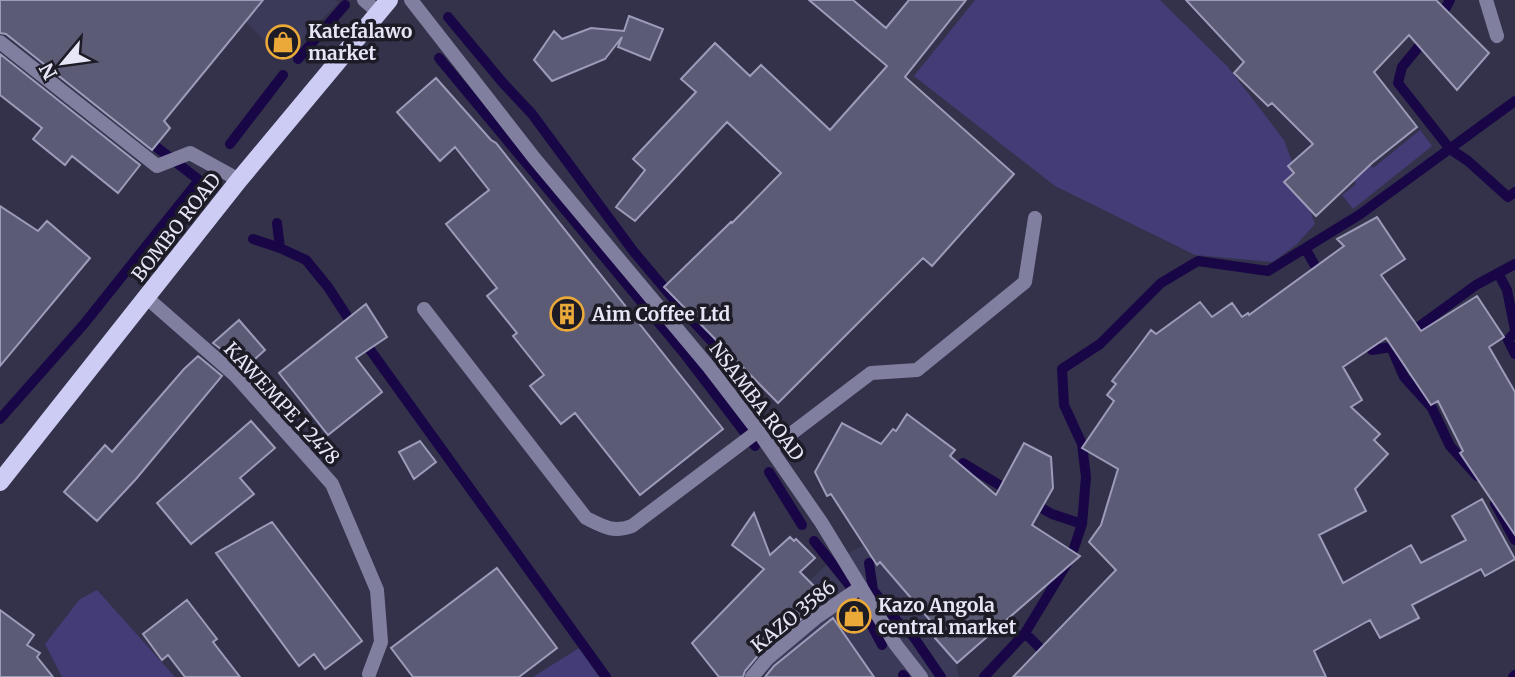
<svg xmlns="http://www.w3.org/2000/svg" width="1515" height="677" font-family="Merriweather,serif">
	<rect width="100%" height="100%" fill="#33324a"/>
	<path fill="#3b3a58" d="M224 0H336L338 3 283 59Z
		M873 540 954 655 959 677H771L758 654 791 598 826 565Z"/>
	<path fill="#433c76" d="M975 0H1160L1228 67 1284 140 1315 224 1297 244 1273 262 1195 255 1055 186 914 76Z
		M1420 130 1432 146 1353 209 1342 195 1356 184 1349 174 1366 160 1373 168Z
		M97 590 175 677H62L45 644 80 599Z
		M579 648 599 677H533Z"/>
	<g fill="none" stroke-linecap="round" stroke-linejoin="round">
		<path stroke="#190647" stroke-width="10" d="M448 17 503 83 532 114 634 252 682 309 728 359 761 404
			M1440 18 1450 0
			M1425 39 1402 67 1398 83 1450 149 1468 161 1508 197 1515 192
			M439 58 683 352 755 446
			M298 59 345 5
			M230 144 283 75
			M277 223 280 248 306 260 328 287 354 327
			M253 239 280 248
			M1305 248 1322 278
			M1498 273 1507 290 1515 330
			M1515 332 1508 340 1515 354
			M1365 339 1372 350 1391 347
			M363 340 606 677
			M0 419 84 324 199 180 146 139
			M963 463 1011 492
			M769 472 802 525
			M1477 476 1450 446 1432 408 1404 377 1391 347 1476 285 1515 264
			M1031 502 1052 514 1082 524
			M1495 503 1515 540
			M814 541 851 587 882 645
			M869 563 873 590 897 621 913 636 941 677
			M1025 633 1049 657
			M903 675 905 677
			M984 677 1025 633 1071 557 1082 524 1086 477 1082 444 1064 405 1062 369 1100 344 1161 283 1198 261 1268 271 1359 215 1515 101
			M1513 677 1515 675"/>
	</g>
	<path fill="#5c5b76" stroke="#9c9bb9" stroke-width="2" d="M0 0H263L164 121 170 128 152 150 6 34 0 33Z
		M809 0H853L886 28 909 0H966L905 77 1014 174 932 266 923 258 778 403 664 287 731 222 732 223 781 173 727 122 635 221 616 207 645 170 633 159 696 92 681 79 715 43 750 76 761 65 830 130 887 66Z
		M1186 0H1436L1489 53 1457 90 1409 35 1374 72 1417 127 1372 163 1316 216 1284 182 1294 173 1288 166 1313 144 1272 103 1268 106 1234 73 1244 62Z
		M629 16 663 29 650 60 618 47 622 37 605 59 552 81 534 60 554 31 562 39 591 28 624 31Z
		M0 54 140 165 118 193 72 156 65 165 33 139 42 128 0 95Z
		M436 78 491 140 496 143 723 429 640 495 575 413 561 424 530 386 544 375 513 336 517 333 487 296 497 288 446 224 489 190 455 147 440 161 397 112Z
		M0 206 38 231 47 221 90 258 0 366Z
		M1377 217 1405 259 1381 275 1421 331 1477 296 1504 337 1489 347 1515 392V535L1460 453 1463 451 1438 401 1431 405 1386 338 1343 367 1362 400 1351 407 1380 434 1374 440 1388 454 1355 489 1366 511 1319 535 1343 583 1411 545 1421 563 1466 540 1452 516 1482 499 1515 559 1485 576 1481 569 1412 605 1419 618 1380 638 1370 620 1314 651 1326 677H1013L1116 570 1089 542 1101 525 1118 469 1082 448 1114 401 1107 395 1116 384 1112 381 1133 354 1151 330 1156 334 1200 302 1212 317 1232 303 1242 317 1248 313 1249 315 1344 246 1337 239Z
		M366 304 387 337 356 358 382 392 328 435 279 373Z
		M239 320 265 350 245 368 213 343Z
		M198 356 222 376 136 479 97 521 64 492 105 445 112 452 184 369Z
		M907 414 955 450 950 456 996 495 1024 443 1051 457 1053 488 1032 525 1080 556 957 663 935 638 941 633 880 562 877 565 831 494 827 496 815 472 842 423 881 444 893 429 896 431Z
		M251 421 275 448 240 478 254 494 191 544 157 503Z
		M420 441 436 462 414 479 399 452Z
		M754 513 770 555 790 537 794 541 796 539 815 558 800 572 822 594 819 597 822 602 761 652 745 671 743 677H719L692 643 764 569 732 545Z
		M272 522 362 641 325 669 314 654 299 666 216 553Z
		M497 568 557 648 519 677H413L391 648Z
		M187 600 217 639 213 642 240 677H185L168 655 162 660 143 634Z
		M0 610 34 635 27 645 40 653 37 657 53 677H0Z
		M833 618 874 677H765L774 666Z"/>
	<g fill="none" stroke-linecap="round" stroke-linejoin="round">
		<path stroke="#807fa0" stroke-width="14" d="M424 309 586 518C604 527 613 533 632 526L758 431
			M771 449 871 373 917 370 1025 282 1035 218"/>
		<path stroke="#807fa0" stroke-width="14" d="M364 0 378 12
			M411 0 535 159 709 367 758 431 821 522 896 645 921 677
			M1486 0 1497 36
			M0 42 157 166 190 153 239 180
			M147 298 236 376 332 484 377 590 381 642 369 674
			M752 677 767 659 817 617 861 587"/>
		<path stroke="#cdccf5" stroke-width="18" d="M0 482 239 180 389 0"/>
	</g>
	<defs>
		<symbol id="shop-ring" viewBox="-11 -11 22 22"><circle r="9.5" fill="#1c1b26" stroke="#eba93a" stroke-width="1.5"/><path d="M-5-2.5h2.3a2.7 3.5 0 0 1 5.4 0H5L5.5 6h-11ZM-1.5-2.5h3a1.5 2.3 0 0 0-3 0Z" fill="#eba93a"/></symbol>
		<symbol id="building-ring" viewBox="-11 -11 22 22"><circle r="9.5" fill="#1c1b26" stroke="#eba93a" stroke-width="1.5"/><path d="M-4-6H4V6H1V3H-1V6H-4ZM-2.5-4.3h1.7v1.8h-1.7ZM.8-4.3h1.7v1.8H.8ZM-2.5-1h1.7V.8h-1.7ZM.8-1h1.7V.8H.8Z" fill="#eba93a"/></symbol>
	</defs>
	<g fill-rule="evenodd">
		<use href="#shop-ring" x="264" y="23" width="38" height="38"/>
		<use href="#building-ring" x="548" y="295" width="38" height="38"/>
		<use href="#shop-ring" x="835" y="597" width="38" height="38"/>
	</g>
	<g text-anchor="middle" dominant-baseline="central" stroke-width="7" stroke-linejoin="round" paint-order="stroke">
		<g font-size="19" font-weight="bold" fill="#e6e6f6" stroke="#1c1b26" text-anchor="start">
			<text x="308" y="31">Katefalawo<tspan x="308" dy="22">market</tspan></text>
			<text x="592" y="314">Aim Coffee Ltd</text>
			<text x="878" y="605">Kazo Angola<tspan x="878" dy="22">central market</tspan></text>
		</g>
		<g font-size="19" fill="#e6e6f6" stroke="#1c1b26">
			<text transform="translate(176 227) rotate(-52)">BOMBO ROAD</text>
			<text transform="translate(757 401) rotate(53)">NSAMBA ROAD</text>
			<text transform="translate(282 403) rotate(47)">KAWEMPE I 2478</text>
			<text transform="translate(793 616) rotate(-39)">KAZO 3586</text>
		</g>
	</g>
	<g transform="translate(63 63) rotate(241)" stroke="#1c1b26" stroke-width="5" paint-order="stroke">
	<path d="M0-5L12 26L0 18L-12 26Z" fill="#e6e6f6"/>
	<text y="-10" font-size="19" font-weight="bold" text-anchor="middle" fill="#e6e6f6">N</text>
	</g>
</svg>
